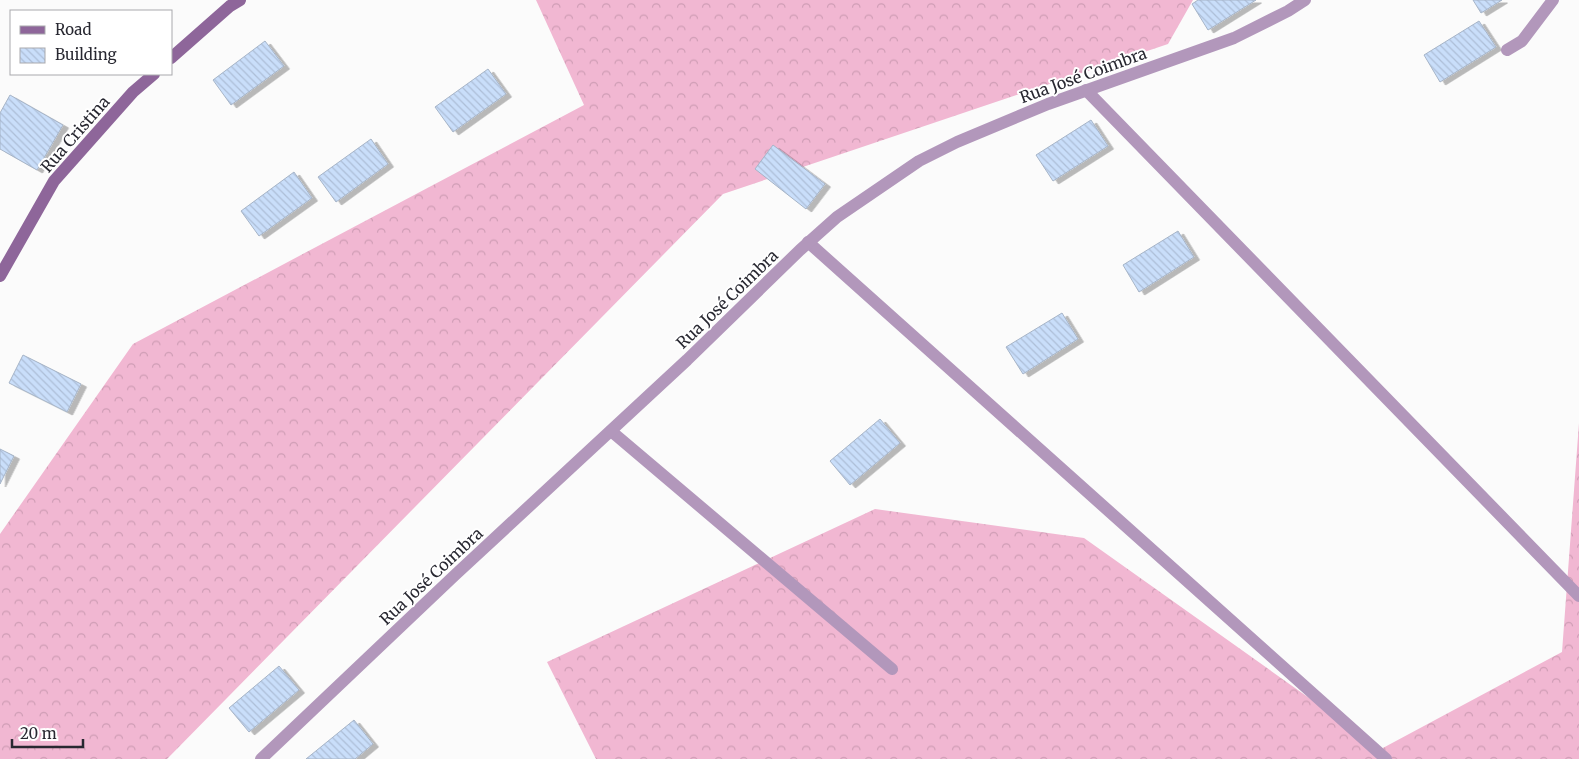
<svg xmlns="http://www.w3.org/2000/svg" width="1579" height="759" font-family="Merriweather,serif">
	<defs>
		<pattern id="forest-crowns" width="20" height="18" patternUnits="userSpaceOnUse" patternTransform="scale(1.25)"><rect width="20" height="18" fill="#f1b7d2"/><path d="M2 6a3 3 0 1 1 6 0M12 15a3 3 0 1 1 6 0" fill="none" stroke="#cf9db5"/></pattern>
		<pattern id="building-back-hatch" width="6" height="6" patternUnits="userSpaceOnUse" patternTransform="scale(1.25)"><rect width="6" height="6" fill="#c9defa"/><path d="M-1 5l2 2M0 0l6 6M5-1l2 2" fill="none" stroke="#adbed7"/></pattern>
		<filter id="shadow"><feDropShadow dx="5.5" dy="3" stdDeviation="0" flood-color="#0004"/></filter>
	</defs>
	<rect width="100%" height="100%" fill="#fbfbfb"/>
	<path fill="url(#forest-crowns)" d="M536 0H1193L1168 44 723 194 167 759H0V534L133 344 584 105Z
		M1579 423V759H596L547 662 875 509 1084 538 1381 749 1562 652Z"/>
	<path fill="url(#building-back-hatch)" stroke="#a6b4c7" filter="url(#shadow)" d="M1198 0H1256L1208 30 1192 4Z
		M1473 0H1502L1481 13Z
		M1479 21 1496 47 1440 82 1424 55Z
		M265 41 284 66 231 105 213 80Z
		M488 69 506 94 453 132 435 107Z
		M10 95 63 125 37 170 0 149V113Z
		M1091 120 1108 146 1053 181 1036 155Z
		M371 139 388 164 336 202 318 177Z
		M773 145 825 184 806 209 755 169Z
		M294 172 312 198 259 236 241 211Z
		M1178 231 1194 257 1139 292 1123 265Z
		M1062 313 1078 339 1023 374 1006 347Z
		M23 355 81 384 67 412 9 383Z
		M880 419 900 443 850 485 830 461Z
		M0 449 14 456 0 484Z
		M279 666 299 690 249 732 229 708Z
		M354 720 373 744 355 759H306Z"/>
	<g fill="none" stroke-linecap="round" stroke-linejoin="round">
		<path stroke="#b297bb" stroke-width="12" d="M1507 50 1522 41 1553 0
			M1086 90 1579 596
			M808 242 1386 759
			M611 431 892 669"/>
		<path stroke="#b297bb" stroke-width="12" d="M261 759 455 575 687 360 800 250 837 217 919 161 957 142 1048 104 1234 38 1288 11 1305 0"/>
		<path stroke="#8e669a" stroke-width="12" d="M171 58 230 6 240 0
			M0 276 54 181 133 92 154 74"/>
	</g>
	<g text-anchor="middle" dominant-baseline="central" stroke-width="4" stroke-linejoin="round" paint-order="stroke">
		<g font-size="16" fill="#282831" stroke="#fff">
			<text transform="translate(1083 75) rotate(-20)">Rua José Coimbra</text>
			<text transform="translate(75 134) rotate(-49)">Rua Cristina</text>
			<text transform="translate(727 299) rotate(-44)">Rua José Coimbra</text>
			<text transform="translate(431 576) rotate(-43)">Rua José Coimbra</text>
		</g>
	</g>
	<rect x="10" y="10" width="162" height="65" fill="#ffffff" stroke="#a9a9ad"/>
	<rect x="20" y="26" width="25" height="8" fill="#8e669a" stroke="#a9a9ad"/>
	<text x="55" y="35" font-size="15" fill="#282831">Road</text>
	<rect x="20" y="48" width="25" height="15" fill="url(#building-back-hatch)" stroke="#a9a9ad"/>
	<text x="55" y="60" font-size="15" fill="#282831">Building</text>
	<path d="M12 739v8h71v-8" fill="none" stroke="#282831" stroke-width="2.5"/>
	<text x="20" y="739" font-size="15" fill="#282831" stroke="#ffffff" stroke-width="4" paint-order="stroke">20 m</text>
</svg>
